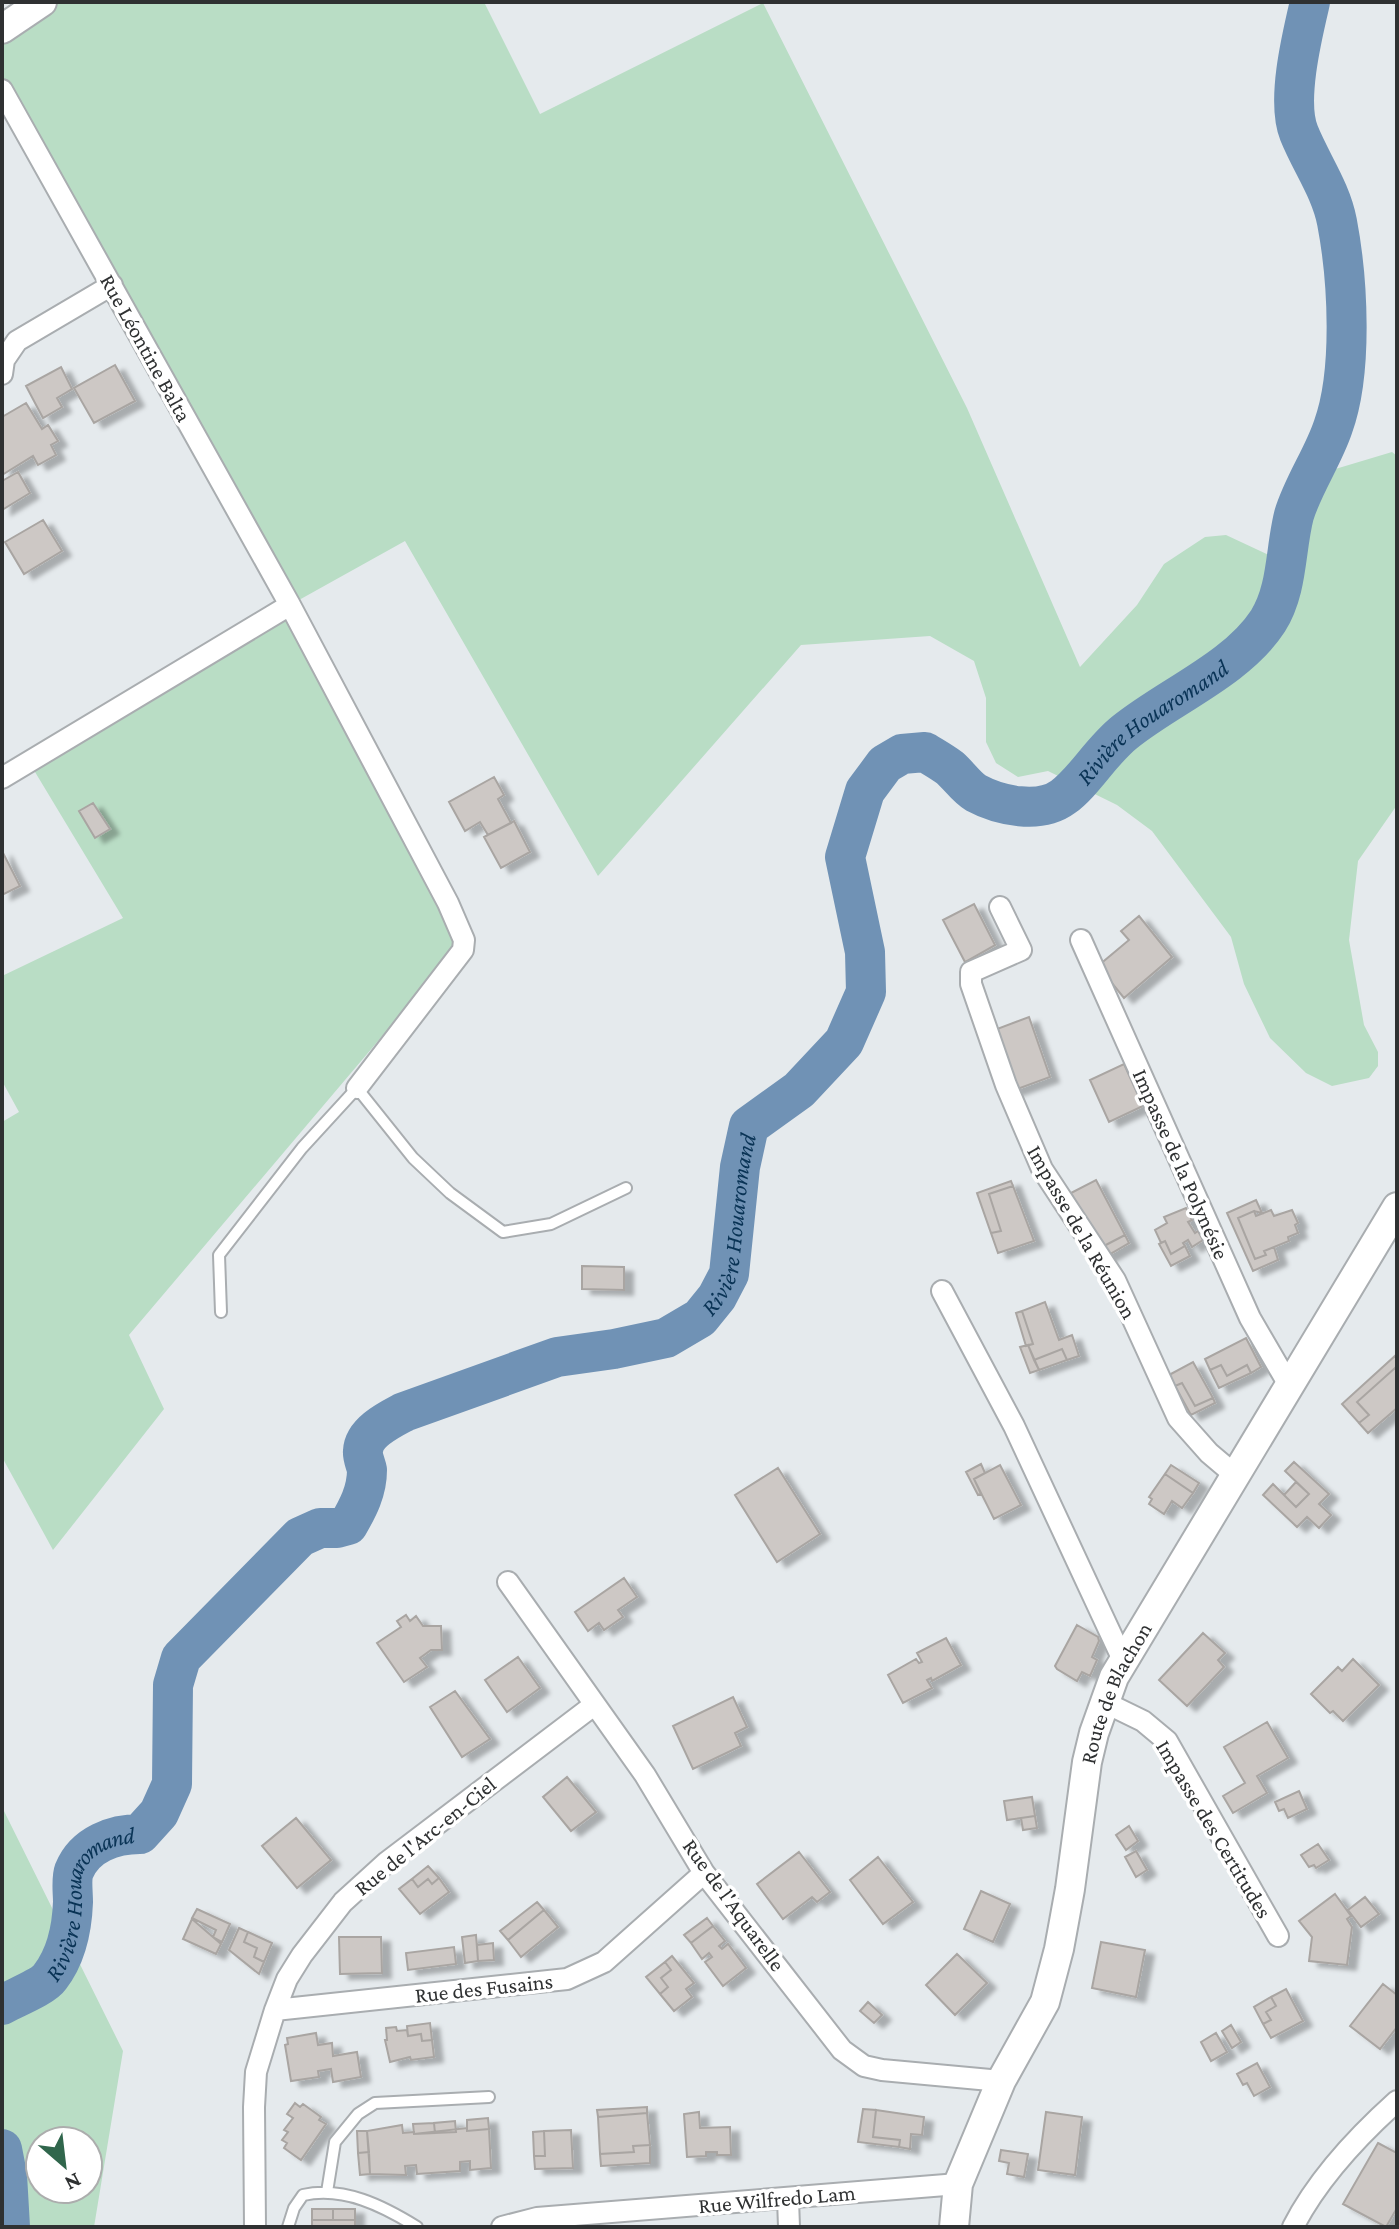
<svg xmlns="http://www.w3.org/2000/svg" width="1399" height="2229" font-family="'Crimson Pro',serif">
	<defs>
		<filter id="shadow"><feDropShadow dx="9" dy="5" stdDeviation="2" flood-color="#0004"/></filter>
	</defs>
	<rect width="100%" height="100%" fill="#e5eaed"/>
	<path fill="#b9ddc5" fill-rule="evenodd" d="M42 2H484L540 114 763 3 967 408 1080 667 1137 605 1164 564 1205 537 1226 535 1273 557 1298 547 1307 516 1332 470 1392 452 1397 456V805L1358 861 1349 940 1364 1025 1378 1052V1066L1369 1078 1332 1086 1306 1073 1270 1038 1244 984 1231 937 1152 831 1117 805 1048 771 1018 777 996 763 986 742V698L974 661 930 636 801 645 598 876 405 541 290 605 455 938 450 956 129 1335 164 1409 53 1550 2 1457V1122L19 1112 2 1081V976L123 918 29 762 290 605 2 90V29Z
		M2 1807 123 2051 94 2227H2ZM88 2141V2189H40V2141Z"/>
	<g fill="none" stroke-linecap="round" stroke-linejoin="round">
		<g stroke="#7092b5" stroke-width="40">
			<path id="s1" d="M2 2005C14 1998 43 1987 50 1977 67 1955 72 1929 73 1902 73 1893 71 1879 74 1871 85 1844 114 1834 140 1834L159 1813 172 1784 173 1685 181 1658 300 1537 320 1528H337L348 1525C358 1508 367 1491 367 1470 366 1464 362 1457 363 1451 364 1432 389 1420 404 1412L557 1357 614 1349 666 1338 700 1318 717 1297 729 1274 740 1167 749 1126 799 1090 844 1042 866 992 865 952 845 857 865 791 885 764 902 754 925 752C933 757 942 762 950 768 959 776 967 788 976 793 1000 806 1040 814 1063 797 1084 782 1101 751 1125 732 1168 697 1237 669 1268 621 1288 589 1285 550 1294 515 1303 485 1323 457 1333 427 1353 372 1348 280 1337 222 1331 190 1311 163 1299 133 1286 101 1302 36 1310 2"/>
			<path d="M2 2149 7 2175 10 2227"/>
		</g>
	</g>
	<path fill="#cdc8c5" stroke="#a9a5a2" stroke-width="2" filter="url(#shadow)" d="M115 365 135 401 94 423 74 388Z
		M61 367 72 389 57 398 62 407 43 418 26 386Z
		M26 403 42 429 48 425 58 441 51 445 56 455 38 465 33 456 2 475V417Z
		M18 472 30 493 2 510V481Z
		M43 520 62 551 24 574 5 542Z
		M494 777 504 795 498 799 511 823 488 835 480 822 465 831 449 802Z
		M93 803 110 829 95 838 79 811Z
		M514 821 530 852 501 868 484 837Z
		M2 851 20 886 2 895Z
		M974 904 995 945 965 962 943 920Z
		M1139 916 1172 957 1124 998 1098 966 1129 940 1121 931Z
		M1029 1017 1050 1077 1012 1091 1002 1064 1009 1062 997 1029Z
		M1124 1064 1143 1106 1109 1122 1090 1080Z
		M1096 1180 1125 1235 1100 1248 1071 1193Z
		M1011 1181 1013 1186 989 1194 1001 1231 991 1233 977 1193Z
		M1013 1186 1034 1241 998 1253 991 1233 1001 1231 989 1194Z
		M1256 1200 1262 1213 1254 1211 1238 1218 1255 1259 1266 1255 1264 1251 1274 1247 1278 1260 1253 1271 1227 1213Z
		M1186 1208 1192 1220 1188 1222 1195 1233 1198 1231 1203 1240 1192 1247 1188 1240 1183 1243 1185 1246 1171 1254 1165 1241 1161 1243 1155 1230 1167 1223 1164 1217Z
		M1271 1210 1274 1216 1292 1210 1298 1223 1295 1225 1298 1233 1288 1237 1289 1241 1264 1251 1266 1255 1255 1259 1238 1218 1254 1211 1256 1216Z
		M1125 1235 1129 1243 1105 1257 1100 1248Z
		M1165 1241 1171 1254 1185 1246 1190 1256 1171 1266 1159 1244Z
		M582 1266 624 1267V1290L582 1289Z
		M1045 1302 1059 1340 1072 1335 1079 1356 1067 1360 1062 1349 1034 1360 1028 1345 1033 1344 1022 1311Z
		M1022 1311 1033 1344 1026 1346 1016 1313Z
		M1246 1338 1261 1367 1251 1373 1247 1365 1227 1376 1221 1365 1210 1370 1205 1359Z
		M1028 1345 1039 1370 1030 1373 1020 1347Z
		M1062 1349 1067 1360 1039 1370 1034 1360Z
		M1396 1355 1397 1371 1395 1368 1357 1402 1369 1415 1359 1423 1342 1404Z
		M1193 1362 1213 1398 1195 1406 1182 1383 1175 1386 1169 1375Z
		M1221 1365 1227 1376 1247 1365 1251 1373 1219 1388 1210 1370Z
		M1395 1368 1397 1371V1408L1368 1433 1359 1423 1369 1415 1357 1402Z
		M1182 1383 1195 1406 1213 1398 1215 1403 1191 1415 1175 1386Z
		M1294 1462 1329 1494 1319 1504 1331 1515 1319 1528 1307 1517 1297 1527 1263 1495 1273 1484 1296 1507 1309 1494 1285 1471Z
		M981 1464 985 1473 974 1479 981 1494 978 1495 966 1472Z
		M1000 1465 1021 1505 994 1519 974 1479Z
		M1171 1465 1199 1483 1193 1493 1165 1474Z
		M778 1468 820 1534 777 1562 735 1495Z
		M1165 1474 1193 1493 1182 1508 1172 1501 1164 1514 1149 1504 1152 1499 1149 1497Z
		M1296 1482 1309 1494 1296 1507 1284 1495Z
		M624 1578 637 1597 618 1610 623 1617 604 1630 599 1623 588 1631 575 1612Z
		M406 1615 410 1621 416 1616 423 1626H441L442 1650H431L420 1658 427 1667 404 1682 377 1643 401 1627 397 1621Z
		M1077 1625 1098 1637 1099 1641 1092 1657 1097 1660 1090 1676 1082 1672 1077 1681 1057 1669 1055 1666Z
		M1203 1633 1225 1653 1218 1660 1224 1667 1187 1706 1159 1680Z
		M946 1638 961 1665 932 1681 931 1678 927 1680 932 1688 903 1703 888 1675 916 1659 919 1663 922 1662 917 1653Z
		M518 1657 540 1688 507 1712 485 1680Z
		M1353 1659 1379 1685 1343 1721 1333 1711 1330 1713 1311 1694 1338 1667 1342 1671Z
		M455 1691 490 1739 462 1757 430 1707Z
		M733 1697 747 1727 735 1733 741 1746 693 1769 673 1726Z
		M1267 1722 1288 1758 1257 1776 1267 1793 1233 1813 1223 1796 1245 1783 1224 1747Z
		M567 1777 596 1812 571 1831 543 1797Z
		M1299 1791 1307 1809 1288 1818 1284 1809 1279 1811 1275 1802Z
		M1032 1797 1035 1816 1007 1820 1004 1801Z
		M1035 1816 1037 1828 1023 1830 1021 1818Z
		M296 1818 331 1860 297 1888 262 1846Z
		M1129 1826 1138 1841 1126 1850 1116 1835Z
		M1318 1844 1329 1860 1316 1868 1314 1865 1309 1867 1301 1855Z
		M1136 1851 1147 1870 1136 1877 1125 1857Z
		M799 1852 830 1892 817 1902 812 1897 783 1919 757 1884Z
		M878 1857 913 1902 883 1924 850 1880Z
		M428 1866 439 1878 432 1884 428 1879 418 1887 412 1879Z
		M439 1878 449 1892 420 1914 399 1889 412 1879 418 1887 428 1879 432 1884Z
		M981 1891 1010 1904 993 1942 964 1929Z
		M1335 1894 1351 1916 1347 1919 1352 1927 1347 1965 1309 1961 1312 1937 1299 1921Z
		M1365 1897 1379 1914 1361 1927 1348 1910Z
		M537 1902 544 1910 508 1940 500 1931Z
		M197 1909 230 1924 222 1942 213 1937 216 1930 192 1918Z
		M544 1910 558 1927 521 1957 508 1940Z
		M707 1918 713 1926 691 1943 684 1935Z
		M192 1919 221 1944 216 1954 183 1939Z
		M713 1926 725 1941 719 1946 722 1949 728 1944 746 1968 723 1986 705 1962 712 1957 709 1953 702 1959 691 1943Z
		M239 1928 248 1932 244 1942 257 1948 254 1957 264 1962 259 1974 229 1950Z
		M248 1932 272 1943 264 1962 254 1957 257 1948 244 1942Z
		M476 1935 478 1961 465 1963 462 1937Z
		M339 1937H381L382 1973 340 1974Z
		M1101 1942 1145 1950 1136 1997 1092 1988Z
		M493 1943 494 1960 478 1961 477 1945Z
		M454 1947 456 1964 408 1970 406 1953Z
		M957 1954 987 1983 955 2015 926 1985Z
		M672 1956 694 1983 686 1989 692 1997 674 2011 660 1994 668 1987 661 1978 671 1970 665 1962Z
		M665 1962 671 1970 661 1978 668 1987 660 1994 646 1977Z
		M1383 1984 1397 1995V2027L1380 2049 1350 2026Z
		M1286 1989 1303 2021 1271 2038 1263 2024 1271 2020 1266 2012 1276 2006 1271 1997Z
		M1271 1997 1276 2006 1266 2012 1271 2020 1263 2024 1254 2007Z
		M868 2002 882 2015 874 2023 860 2011Z
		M430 2023 432 2040 422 2041 421 2034 408 2036 407 2026Z
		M1231 2025 1241 2042 1232 2048 1222 2031Z
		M396 2027 397 2031 407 2030 408 2036 421 2034 422 2041 432 2040 434 2057 411 2060 410 2057 390 2062 385 2040H387L386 2028Z
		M316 2033 318 2045 332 2043 333 2056 357 2052 361 2077 333 2082 331 2069 318 2071 319 2077 291 2081 285 2045 288 2044 287 2038Z
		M1216 2033 1227 2052 1211 2061 1201 2042Z
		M1257 2063 1270 2087 1254 2096 1247 2083 1243 2085 1237 2074Z
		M295 2103 300 2107 303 2104 321 2117 319 2120 326 2124 301 2160 284 2148 287 2143 282 2140 288 2132 284 2130 293 2118 287 2114Z
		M647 2107V2113L598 2117 597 2110Z
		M863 2109 876 2110 873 2137 900 2140 899 2147 858 2142Z
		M876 2110 924 2117 922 2135 911 2134 910 2149 899 2147 900 2140 873 2137Z
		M699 2112 700 2128 730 2127 731 2155H717V2152H706V2156L687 2157 684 2114Z
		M1046 2112 1082 2117 1075 2175 1038 2170Z
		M647 2113 650 2145 633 2146 634 2152 600 2154 598 2117Z
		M488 2118 489 2129 467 2131V2120Z
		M455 2121 456 2132 435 2133 434 2123Z
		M434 2123 435 2133 414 2134 413 2124Z
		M402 2125 403 2133 414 2132V2134L467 2128V2131L489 2129 491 2168 470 2170V2161L460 2162V2171L417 2174 416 2165 405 2166 406 2175 370 2174 367 2131Z
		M571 2130 573 2168 535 2169 534 2156H545L544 2131Z
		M357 2131H367L369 2152 358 2153Z
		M544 2131 545 2156H534L533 2132Z
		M1378 2143 1397 2153V2208L1386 2227 1343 2204Z
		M650 2145V2163L601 2166 600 2154 634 2152 633 2146Z
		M1001 2150 1028 2154 1024 2177 1007 2174 1009 2163 999 2161Z
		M369 2152 370 2174 360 2175 358 2153Z
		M312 2209H333V2220H312Z
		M333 2209H355V2220H333Z
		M312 2220H355V2227H312Z"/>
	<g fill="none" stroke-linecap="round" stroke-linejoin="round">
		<defs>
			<path id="lane" d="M221 1312 219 1255 302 1148 357 1088 413 1158 450 1193 503 1232 551 1224 626 1188
				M327 2192 335 2142 358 2114 375 2103 489 2097
				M288 2227 294 2208 303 2195C344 2186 383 2206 417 2227"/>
			<path id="street" d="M2 90 290 605 2 778
				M2 374 4 360 17 341 112 285
				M290 605 448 903 464 940 463 950 357 1088
				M1000 907 1021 950 971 972V984L1006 1085 1042 1169 1115 1280 1178 1418 1209 1453 1235 1475
				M1081 940 1250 1318 1289 1385
				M942 1291 1014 1426 1123 1660
				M508 1582 645 1775 704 1873 842 2050 864 2066 882 2070 1001 2081
				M1104 1702 1143 1721 1167 1741 1278 1936
				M275 2010 567 1979 604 1962 704 1873
				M788 2199 789 2227
				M255 2227 254 2107 256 2072 275 2010 287 1979 302 1955 343 1902 387 1862 594 1705
				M502 2227 537 2218 958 2184
				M1293 2227C1317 2180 1358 2136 1397 2101"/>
			<g id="secondary">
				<path d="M2 29 42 2"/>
				<path id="s2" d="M954 2227 958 2184 1001 2081 1045 2002 1059 1949 1070 1889 1087 1762 1094 1733 1114 1677 1397 1207"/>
			</g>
		</defs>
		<use href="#lane" stroke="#a9adb0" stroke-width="14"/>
		<use href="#street" stroke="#a9adb0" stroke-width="24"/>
		<use href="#secondary" stroke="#a9adb0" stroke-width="32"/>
		<use href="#lane" stroke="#fff" stroke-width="10"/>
		<use href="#street" stroke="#fff" stroke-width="20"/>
		<use href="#secondary" stroke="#fff" stroke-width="28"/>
	</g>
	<g text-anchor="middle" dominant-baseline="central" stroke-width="7" stroke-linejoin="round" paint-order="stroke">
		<g font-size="22" fill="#2f3132" stroke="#fff">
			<text transform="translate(146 348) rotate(61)">Rue Léontine Balta</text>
			<text transform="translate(1181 1164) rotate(66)">Impasse de la Polynésie</text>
			<text transform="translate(1082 1232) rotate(60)">Impasse de la Réunion</text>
			<text stroke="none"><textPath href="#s2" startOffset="564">Route de Blachon</textPath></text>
			<text transform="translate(1214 1829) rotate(59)">Impasse des Certitudes</text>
			<text transform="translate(425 1836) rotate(-39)">Rue de l'Arc-en-Ciel</text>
			<text transform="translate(734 1905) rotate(54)">Rue de l'Aquarelle</text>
			<text transform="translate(484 1988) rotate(-6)">Rue des Fusains</text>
			<text transform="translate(777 2199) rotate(-5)">Rue Wilfredo Lam</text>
		</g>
		<g font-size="24" font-style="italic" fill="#093355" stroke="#fff">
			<text stroke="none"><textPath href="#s1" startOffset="2046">Rivière Houaromand</textPath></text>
			<text stroke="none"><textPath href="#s1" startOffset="1206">Rivière Houaromand</textPath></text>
			<text stroke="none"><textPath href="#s1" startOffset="148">Rivière Houaromand</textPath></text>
		</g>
	</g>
	<rect width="1399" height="2229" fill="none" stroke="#2f3132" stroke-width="8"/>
	<g transform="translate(64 2165) rotate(152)"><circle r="38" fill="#ffffff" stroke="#acadad" stroke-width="2"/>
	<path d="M0-6L14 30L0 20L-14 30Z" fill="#30664c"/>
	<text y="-12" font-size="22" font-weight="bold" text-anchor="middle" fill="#2f3132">N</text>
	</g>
</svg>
